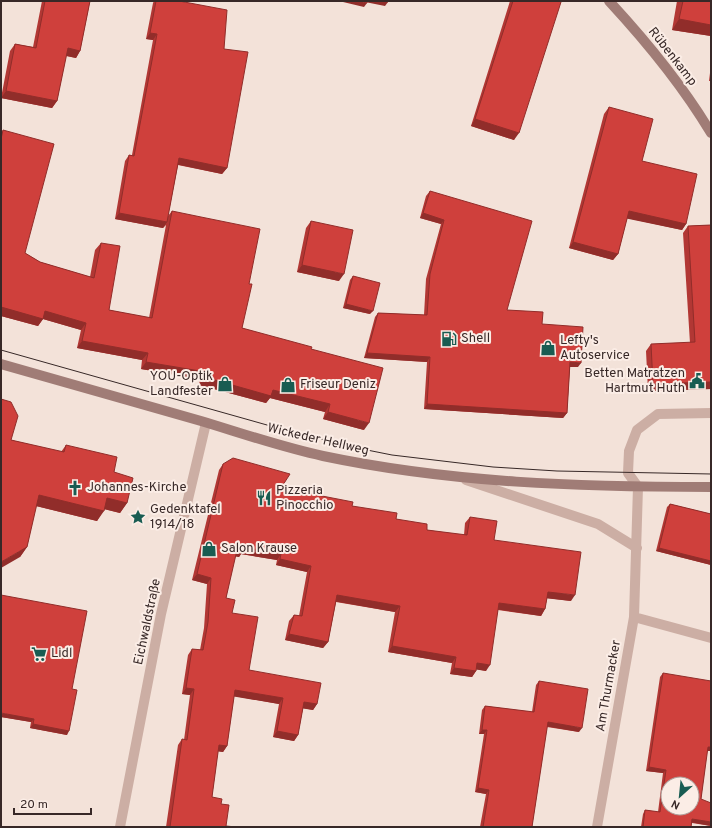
<svg xmlns="http://www.w3.org/2000/svg" width="712" height="828" font-family="Overpass,sans-serif">
	<rect width="100%" height="100%" fill="#f3e2d9"/>
	<g fill="none" stroke-linecap="round" stroke-linejoin="round">
		<path stroke="#ccaea4" stroke-width="10" d="M466 480 598 524 637 548
			M634 617 711 638
			M120 827 161 614 206 423
			M597 827 634 617 638 487 628 473 629 451 637 430 658 414 711 413"/>
		<path stroke="#a07c76" stroke-width="10" d="M609 1C646 41 683 86 711 133
			M1 364C68 383 134 402 201 421 241 433 281 447 323 456 451 483 581 487 711 487"/>
		<path stroke="#372827" stroke-width="1" d="M1 350 267 425 352 447 392 455 493 467 557 471 711 474"/>
	</g>
	<path fill="#b23734" d="M42 1H90L80 51 76 58 66 56 57 101 52 108 1 98 10 51 15 44 33 47Z
		M154 1H179L224 49 227 168 222 174 178 165 168 216 172 211 249 284 242 328 311 349 364 430 323 419 325 412 270 398 266 403 199 385 200 379 141 369 142 360 77 348 81 330 43 319 38 326 1 316V134L3 130 25 253 40 262 90 277 95 250 101 243 109 310 149 318 166 225 163 228 115 219 125 161 129 155H132L153 40 146 39 153 3Z
		M510 1H558L514 140 471 126Z
		M677 1H711V36L672 30Z
		M711 65V81H709Z
		M609 107 642 161 686 224 682 230 627 218 618 254 613 260 569 248 604 114Z
		M430 191 507 310 542 324 578 367H570L567 413 563 418 424 409 427 362 364 358 375 317 378 313 424 315 426 279 441 224 420 218 426 196Z
		M311 221 339 281 297 272 306 228Z
		M711 225V389L648 391 646 351 651 344 690 343 683 233 688 226Z
		M353 276 370 314 343 308 350 280Z
		M11 440 61 452 66 445 114 472 127 503 120 513 104 509 97 521 36 506 27 547 20 557Z
		M223 464 281 488 352 506 396 519 427 530 464 535 465 523 470 517 494 540 571 601 547 598 545 609 541 616 498 610 486 671 476 669V671L472 677 450 674 452 663 388 652 395 612 336 602 328 642 323 648 285 640 289 621 294 615 299 616 307 572 276 565 277 560 241 554 239 557 235 556 226 598 232 613 249 670 317 704 313 710 303 708 298 735 294 741 273 737 279 704 234 696 227 746 223 752 218 751 212 797 221 804 226 826 236 827H166L178 745 182 739 184 740 190 695 182 694 188 655 192 649 200 650 204 628 207 584 192 580 219 470Z
		M670 504 711 514V565L656 551 667 507Z
		M663 673 707 751 701 799 711 826 692 823 691 827H641L643 814 645 810 658 812 663 773 646 771 660 677Z
		M539 681 579 732 547 727 532 827H480L486 794 475 792 484 734H479L482 710 485 706 532 712 536 685Z
		M72 689 67 735 30 728 31 722 1 717Z"/>
	<path fill="#912d2a" d="M344 1H358L367 3 364 7 343 2Z
		M366 1H381L388 2 385 6 365 2Z
		M679 19 711 25V36L672 30Z
		M150 33 157 34 153 40 146 39Z
		M68 48 80 51 76 58 63 55Z
		M6 91 57 101 52 108 1 98Z
		M475 119 519 133 514 140 471 126Z
		M179 158 227 168 222 174 175 164Z
		M629 211 686 224 682 230 624 218Z
		M119 213 167 222 163 228 115 219Z
		M423 213 444 220 441 224 420 218Z
		M573 242 618 254 613 260 569 248Z
		M302 265 344 274 339 281 297 272Z
		M346 304 373 311 370 314 343 308Z
		M1 307 45 311 86 323 81 330 43 319 38 326 1 316Z
		M82 341 148 353 142 360 77 348Z
		M367 353 430 357 427 362 364 358Z
		M146 362 206 372 200 379 141 369Z
		M570 362 581 363 578 367H567Z
		M204 377 273 390 330 404 325 412 270 398 266 403 199 385Z
		M711 382V389L648 391 653 384Z
		M427 404 567 413 563 418 424 409Z
		M328 412 369 423 364 430 323 419Z
		M39 495 104 511 97 521 32 505Z
		M107 498 127 503 120 513 100 508Z
		M27 547 20 557 1 568V562Z
		M244 547 281 554 277 560 241 554 239 557 233 556 237 550Z
		M659 548 711 561V565L656 551Z
		M280 559 311 566 307 572 276 565Z
		M197 574 211 578 207 584 192 580Z
		M548 592 575 595 571 601 544 598Z
		M337 595 400 606 395 612 333 601Z
		M499 603 545 609 541 616 495 609Z
		M289 634 328 642 323 648 285 640Z
		M392 646 456 657 452 663 388 652Z
		M477 663 490 665 486 671 473 669Z
		M454 668 476 671 472 677 450 674Z
		M186 688 194 689 190 695 182 694Z
		M235 690 283 698 279 704 231 696Z
		M304 702 317 704 313 710 300 708Z
		M1 713 34 719 31 722 1 717Z
		M548 722 582 728 579 732 545 726Z
		M33 724 69 731 67 735 30 728Z
		M482 730H487L484 734H479Z
		M277 731 298 735 294 741 273 737Z
		M219 745 227 746 223 752 215 751Z
		M708 747H711V751H705Z
		M649 767 666 770 663 773 646 771Z
		M478 788 489 790 486 794 475 792Z
		M692 819 711 822V826L690 822Z"/>
	<path fill="#cf403c" stroke="#912d2a" fill-rule="evenodd" d="M45 1H90L80 51 68 48 57 101 6 91 15 44 36 48Z
		M156 1H179L227 10 224 49 248 52 227 168 179 158 167 222 119 213 129 155 134 156 157 34 150 33Z
		M358 1H367V3Z
		M381 1H388V2Z
		M513 1H558L561 2 519 133 475 119Z
		M683 1H711V25L679 19Z
		M609 107 653 119 642 161 697 174 686 224 629 211 618 254 573 242Z
		M3 130 54 144 25 253 40 262 94 278 101 243 120 246 109 310 152 318 172 211 201 217 260 229 249 284H252L242 328 312 347 311 349 383 368 369 423 328 412 330 404 273 390 271 396 204 377 206 372 146 362 148 353 82 341 86 323 45 311 43 319 1 307V139Z
		M430 191 532 221 507 310 543 312 542 324 583 327 581 363 570 362 567 413 427 404 430 357 367 353 378 313 427 315 430 274 444 220 423 213Z
		M311 221 353 230 344 274 302 265Z
		M711 225V382L653 384 651 344 695 342 688 226Z
		M353 276 380 283 373 311 346 304Z
		M1 399 11 402 18 416 11 440 64 452 66 445 117 457 114 472 133 478 127 503 107 498 104 511 39 495 27 547 1 562Z
		M233 458 290 474 281 488 353 502 352 506 397 513 396 519 427 524V530L467 535 470 517 497 521 494 540 581 552 575 595 548 592 545 609 499 603 490 665 477 663 476 671 454 668 456 657 392 646 400 606 337 595 328 642 289 634 294 615 302 616 311 566 280 559 281 554 244 547 243 551 237 550 226 598 235 600 232 613 258 617 249 670 321 683 317 704 304 702 298 735 277 731 283 698 235 690 227 746 219 745 212 797 222 799 221 804 229 805 226 826 236 827H170L182 739 187 740 194 689 186 688 192 649 203 650 208 622 211 578 197 574 223 464Z
		M670 504 711 514V561L659 548Z
		M1 595 87 611 72 689 77 690 69 731 33 724 34 719 1 713Z
		M663 673 711 681V747H708L701 799 711 803V822L692 819 691 827H643L645 810 660 812 666 770 649 767ZM668 784H692V808H668Z
		M539 681 588 689 582 728 548 722 532 827H483L489 790 478 788 487 730H482L485 706 534 712Z"/>
	<defs>
		<symbol id="fuel-bare" viewBox="-9 -9 18 18"><path d="M-5.5-6h7V0h2V4h1.3V-2.5L3-4.5l.8-.8L6-3V5H2.5V1h-1V6h-7ZM-4.2-4.7v3.2H.2V-4.7Z" fill="#195c52" stroke="#fbede6" stroke-width="2.5" paint-order="stroke"/></symbol>
		<symbol id="shop-bare" viewBox="-9 -9 18 18"><path d="M-5-2.5h2.3a2.7 3.5 0 0 1 5.4 0H5L5.5 6h-11ZM-1.5-2.5h3a1.5 2.3 0 0 0-3 0Z" fill="#195c52" stroke="#fbede6" stroke-width="2.5" paint-order="stroke"/></symbol>
		<symbol id="civic-bare" viewBox="-9 -9 18 18"><path d="M-.6-6.5H3V-4.5H.6V-3L4-1V1h2V6H-6V1h2V-1L-.6-3ZM-1.2 2.5V6h2.4V2.5Z" fill="#195c52" stroke="#fbede6" stroke-width="2.5" paint-order="stroke"/></symbol>
		<symbol id="church-bare" viewBox="-9 -9 18 18"><path d="M-1.2-6h2.4v3.5h3.3v2.4h-3.3V6h-2.4V-.1h-3.3v-2.4h3.3Z" fill="#195c52" stroke="#fbede6" stroke-width="2.5" paint-order="stroke"/></symbol>
		<symbol id="restaurant-bare" viewBox="-9 -9 18 18"><path d="M-5-6h1v4h1v-4h1v4h1v-4h1v5L-1.5 .5V6h-2V.5L-5-1ZM5-6V6H3V1.5H1.5Q1.5-4 5-6Z" fill="#195c52" stroke="#fbede6" stroke-width="2.5" paint-order="stroke"/></symbol>
		<symbol id="sight-bare" viewBox="-9 -9 18 18"><path d="M0-6L1.8-2.2L6-1.7L2.9 1.2L3.7 5.4L0 3.3L-3.7 5.4L-2.9 1.2L-6-1.7L-1.8-2.2Z" fill="#195c52" stroke="#fbede6" stroke-width="2.5" paint-order="stroke"/></symbol>
		<symbol id="supermarket-bare" viewBox="-9 -9 18 18"><path d="M-6-5.5h2.5l.6 2H6L4.5 2H-2.5L-4.4-4H-6ZM-1.5 3.2a1.3 1.3 0 1 0 .1 0ZM3 3.2a1.3 1.3 0 1 0 .1 0Z" fill="#195c52" stroke="#fbede6" stroke-width="2.5" paint-order="stroke"/></symbol>
	</defs>
	<g fill-rule="evenodd">
		<use href="#fuel-bare" x="438" y="328" width="22" height="22"/>
		<use href="#shop-bare" x="537" y="337" width="22" height="22"/>
		<use href="#civic-bare" x="686" y="370" width="22" height="22"/>
		<use href="#shop-bare" x="214" y="373" width="22" height="22"/>
		<use href="#shop-bare" x="277" y="374" width="22" height="22"/>
		<use href="#church-bare" x="64" y="477" width="22" height="22"/>
		<use href="#restaurant-bare" x="253" y="487" width="22" height="22"/>
		<use href="#sight-bare" x="127" y="506" width="22" height="22"/>
		<use href="#shop-bare" x="198" y="538" width="22" height="22"/>
		<use href="#supermarket-bare" x="28" y="643" width="22" height="22"/>
	</g>
	<g text-anchor="middle" dominant-baseline="central" stroke-width="4" stroke-linejoin="round" paint-order="stroke">
		<g font-size="13" fill="#372827" stroke="#fbede6">
			<text transform="translate(672 57) rotate(52)">Rübenkamp</text>
			<text transform="translate(318 440) rotate(13)">Wickeder Hellweg</text>
			<text transform="translate(148 622) rotate(-78)">Eichwaldstraße</text>
			<text transform="translate(609 686) rotate(-80)">Am Thurmacker</text>
		</g>
		<g font-size="13" fill="#372827" stroke="#fbede6" text-anchor="start">
			<text x="461" y="339">Shell</text>
			<text x="560" y="341">Lefty's<tspan x="560" dy="15">Autoservice</tspan></text>
			<text x="685" y="374" text-anchor="end">Betten Matratzen<tspan x="685" dy="15">Hartmut Huth</tspan></text>
			<text x="213" y="377" text-anchor="end">YOU-Optik<tspan x="213" dy="15">Landfester</tspan></text>
			<text x="300" y="385">Friseur Deniz</text>
			<text x="87" y="488">Johannes-Kirche</text>
			<text x="276" y="491">Pizzeria<tspan x="276" dy="15">Pinocchio</tspan></text>
			<text x="150" y="510">Gedenktafel<tspan x="150" dy="15">1914/18</tspan></text>
			<text x="221" y="549">Salon Krause</text>
			<text x="51" y="654">Lidl</text>
		</g>
	</g>
	<rect width="712" height="828" fill="none" stroke="#372827" stroke-width="4"/>
	<g transform="translate(680 796) rotate(207)"><circle r="19" fill="#fbede6" stroke="#ad9e9a"/>
	<path d="M0-3L7 15L0 10L-7 15Z" fill="#195c52"/>
	<text y="-6" font-size="11" font-weight="bold" text-anchor="middle" fill="#372827">N</text>
	</g>
	<path d="M14 808v6h77v-6" fill="none" stroke="#372827" stroke-width="2"/>
	<text x="20" y="808" font-size="12" fill="#372827" stroke="#fbede6" stroke-width="3" paint-order="stroke">20 m</text>
</svg>
